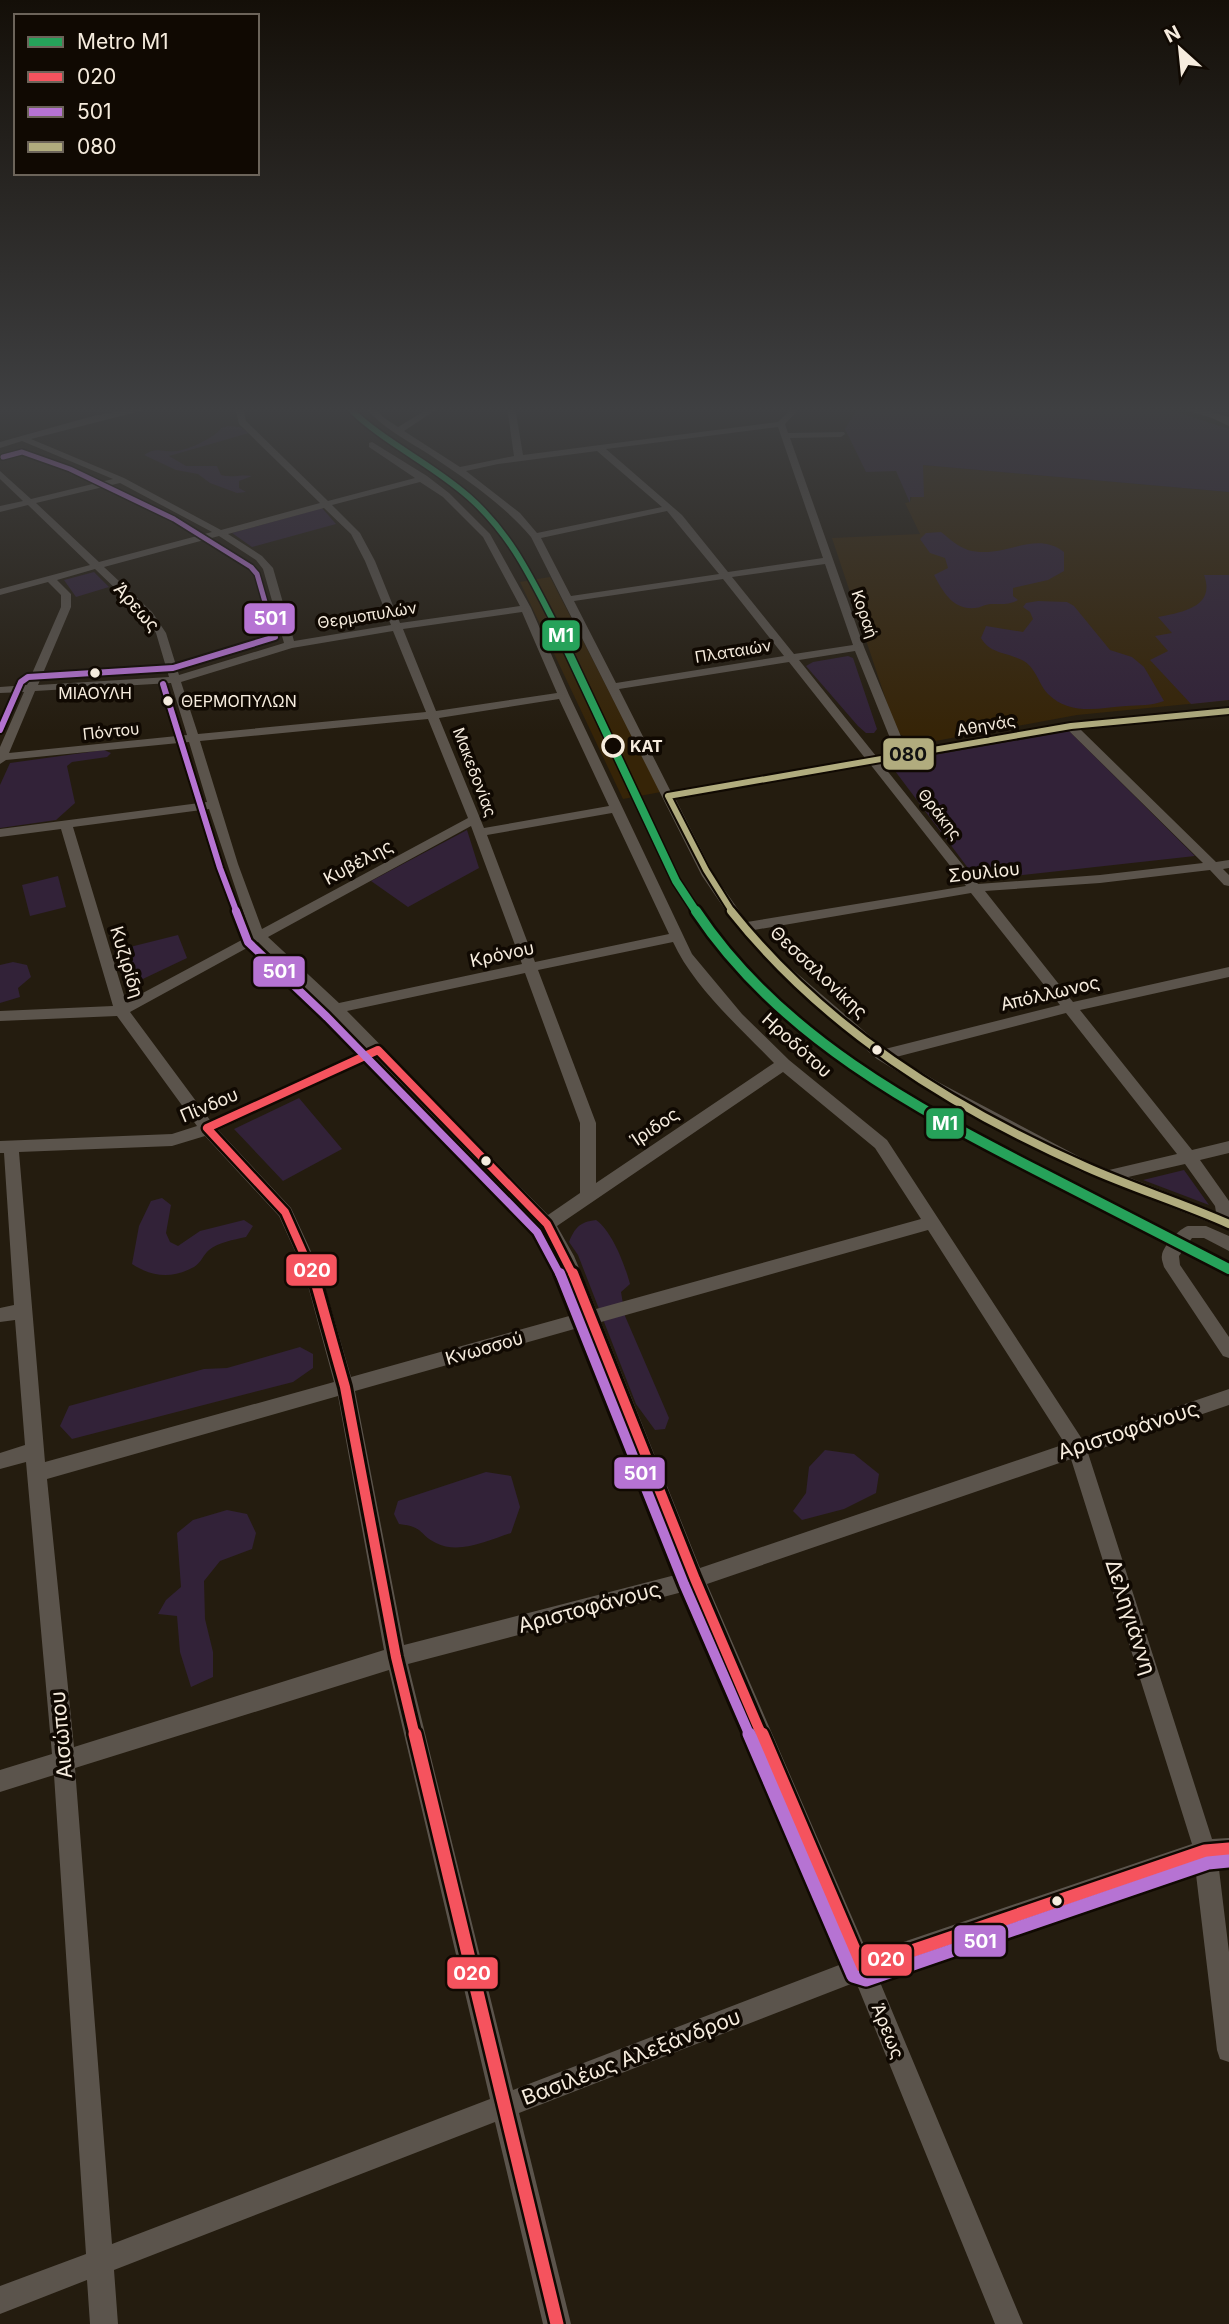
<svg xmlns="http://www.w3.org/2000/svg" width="1229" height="2324" font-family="Inter,sans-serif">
	<rect width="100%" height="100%" fill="#241c0f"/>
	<path fill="#362407" d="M922 465 1229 492V700L1077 715 919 744 897 733 832 538 920 534 905 503 910 502Z
		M550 577 661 792 623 799 520 582Z"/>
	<path fill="#322238" d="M858 407H1161L1229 429V492L923 465 924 497H910V503L896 471 866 472 845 429Z
		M228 426 240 427 249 433 169 456 186 466H217L221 475C232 478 241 474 252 476L239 481V488L246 492 237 493 210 483 198 474 176 470 144 455C157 446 163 453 177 451 188 450 216 437 221 428Z
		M322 508 336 524 252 547 232 533Z
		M941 532C950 539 957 546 968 550 1004 560 1034 529 1064 552V571L1048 580 1013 588V596L1018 600C1009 605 1002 604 991 604 985 604 980 608 975 608 953 610 943 592 934 575L948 568 945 558 930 553 920 539 926 533Z
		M94 572 109 587 76 597 64 580Z
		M1204 575H1229V700L1191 704 1150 660 1168 651 1155 636 1172 633 1158 617C1182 612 1216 607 1204 575Z
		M1038 601 1067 602 1074 606 1110 650 1132 657 1144 667 1164 701C1151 706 1140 705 1126 706 1100 708 1070 716 1048 694 1038 684 1037 668 1022 660 1006 652 990 654 981 638L986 626 1023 632 1033 619 1030 612 1023 607 1026 603Z
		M848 656 853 658 877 729 874 733H866L858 726 806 666 813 662Z
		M1069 731 1195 856 977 880 889 763Z
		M104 750 111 753 107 757 72 762 67 766 75 803 56 820 0 828V785L10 763Z
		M467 830 479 868 408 907 371 881Z
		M58 876 66 907 30 916 22 885Z
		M178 935 187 958 126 987 114 951Z
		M13 962 27 965 31 977 18 988 20 997 0 1003V965Z
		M299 1098 342 1149 283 1181 234 1129Z
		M1184 1170 1209 1205 1143 1180Z
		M162 1198 171 1205 166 1233 170 1242 178 1246 200 1231 244 1220 253 1226 246 1237C233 1240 219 1242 209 1250 203 1255 201 1263 194 1267 172 1279 152 1277 132 1264L139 1226 151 1201Z
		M596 1220C612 1231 625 1265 630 1284L621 1292 625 1316 669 1418 665 1429 655 1430 636 1404 578 1255 569 1242C575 1228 579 1222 596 1220Z
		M300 1347 313 1354V1368L293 1382 72 1439 60 1426 69 1406 204 1369 227 1368Z
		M825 1450 854 1454 879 1474 876 1493 844 1509 802 1520 793 1511 806 1493 809 1467Z
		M486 1472 511 1476 520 1507 511 1533C489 1540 459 1555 436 1543 418 1534 425 1527 399 1524L394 1514 398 1501Z
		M227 1510 247 1514 256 1533 252 1549 220 1561 204 1581 205 1619 213 1652V1677L191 1687 180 1652 177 1616 158 1614 166 1600 181 1587 177 1533 193 1520Z"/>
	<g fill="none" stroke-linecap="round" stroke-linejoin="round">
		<path fill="#5b544c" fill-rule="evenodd" d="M141 407H156L31 439 124 478 221 530 320 503 239 424 235 407H243L246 421 328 501 415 478 369 447V443L372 442 427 476 449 493 490 534 531 608 569 695 692 954 742 1014 789 1060 887 1140 1082 1439 1229 1389V1405L1088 1453 1212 1839 1229 1838V1860L1218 1861 1229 1952V2062L1220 2059 1217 2050 1195 1866 877 1975 1023 2324H995L856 1982 519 2113 571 2324H543L495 2122 114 2270 118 2324H90L87 2280 0 2314V2286L86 2254 54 1775 0 1792V1770L52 1754 26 1462 0 1469V1453L25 1445 15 1320 0 1322V1308L14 1305 4 1153H0V1141L172 1134 197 1126 117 1016 0 1021V1011L113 1006 61 829 0 837V829L207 802 189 742 6 760 0 764V747L24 692 0 693V687L27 685 61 607V595L48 582 0 595V589L90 565 28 505 0 512V506L23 501 0 479V471L31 499 113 479 22 441 0 448V442L93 416ZM420 482 443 497 483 537 520 606 400 623 375 561 360 533 332 505ZM120 483 212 532 99 562 36 503ZM324 508 351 534 365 561 391 625 294 641 273 568 262 556 228 534ZM219 536 256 560 263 569 284 643 179 675 166 633 152 612 104 567ZM95 569 144 616 156 633 169 677 38 685 71 607V594L57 580ZM522 612 557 693 436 711 403 629ZM393 631 426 712 198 734 181 682 292 648ZM171 683 187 735 9 753 35 691ZM559 699 609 806 484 828 439 718ZM428 719 468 818 262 929 238 864 200 741ZM209 809 251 935 126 1002 73 827ZM612 813 669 934 535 962 487 835ZM471 826 522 964 339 1003 268 937ZM258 942 367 1049 210 1120 130 1012ZM673 942C693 986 740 1028 774 1063L596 1183V1123L538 970ZM525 973 580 1123V1193L548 1215 347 1011ZM375 1057 541 1229 558 1258 580 1313 351 1377 320 1271 291 1208 218 1130ZM783 1072 875 1148 921 1219 596 1309 574 1256 557 1226ZM205 1136 279 1216 304 1271 334 1382 45 1462 19 1152 172 1146ZM928 1230 1065 1444 700 1568 601 1322ZM585 1326 683 1573 404 1645 355 1391ZM338 1396 384 1650 74 1747 47 1479ZM1071 1459 1192 1844 868 1954 707 1584ZM690 1590 847 1962 513 2090 408 1664ZM389 1670 490 2099 112 2244 75 1768Z
			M365 407H373L383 417 398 427 431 407H440L404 431 460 467 514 456 507 407H515L523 455 778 422 793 407H801L785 424 788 433 844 432 845 434 841 437 790 438 864 647 907 751 1071 723 1229 708V714L1080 729 1216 862 1229 860V868L1223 869 1229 875V886L1224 885 1210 870 1100 883 985 891 1073 1002 1229 967V977L1080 1010 1192 1150 1229 1141V1153L1200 1160 1229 1201V1230L1079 1171 928 1090 877 1059 769 964 739 930 702 876 531 537C503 504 466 479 430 455 407 440 382 428 365 407ZM778 427 823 558 728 572 682 515 606 449ZM597 451 662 507 537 533 520 513 466 471 498 464ZM667 511 719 574 571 596 541 538ZM825 564 853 645 794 654 732 577ZM723 579 784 656 616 683 574 601ZM855 651 896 753 876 756 799 660ZM789 662 865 758 671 792 619 689ZM1068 730 1203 863 1100 875 978 884 881 763ZM870 764 966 886 747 922 714 875 675 798ZM971 893 1060 1005 885 1049 779 958 754 930ZM1066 1013 1177 1154 1109 1170 1091 1163 938 1082 896 1057ZM1185 1164 1215 1206 1216 1212 1128 1177Z
			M1188 1226H1206L1229 1236V1251L1204 1238H1192L1179 1256 1180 1265 1229 1337V1358L1223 1356 1164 1267C1163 1263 1161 1259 1162 1255 1163 1246 1180 1228 1188 1226Z"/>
		<path fill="#5b544c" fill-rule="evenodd" d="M1175 407H1191L1229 417V423Z"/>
		<path fill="#62594d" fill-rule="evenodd" d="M1216 413 1229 418V426L1210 417Z"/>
		<defs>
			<path id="bus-1-far2" d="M313 1275 285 1212 207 1128 378 1050 547 1224 573 1275"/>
			<path id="bus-1-far1" d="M313 1273 345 1387 396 1657 415 1736
				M573 1273 695 1579 762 1736"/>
			<path id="bus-1" d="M415 1734 557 2324
				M762 1734 862 1968 1205 1851 1229 1849"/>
			<path id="bus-2-far4" d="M3 457 22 452 70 469 174 519 251 567 257 574 273 630"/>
			<path id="bus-2-far3" d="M163 684 220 868 237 913
				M0 730 21 682 28 677 173 668 275 637 272 628"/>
			<path id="bus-2-far2" d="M236 911 248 942 327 1017 537 1232 560 1275"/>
			<path id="bus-2-far1" d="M560 1273 684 1584 750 1736"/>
			<path id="bus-2" d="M749 1734 853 1976 866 1980 1208 1863 1229 1861"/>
			<path id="bus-3-far1" d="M733 913 706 870 668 796 1071 726 1229 711"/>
			<path id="bus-3" d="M731 911C824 1028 950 1107 1086 1167 1133 1188 1182 1203 1229 1224"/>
		</defs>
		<use href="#bus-1-far2" stroke="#100902" stroke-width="13"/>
		<use href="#bus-1-far1" stroke="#100902" stroke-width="16"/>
		<use href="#bus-1" stroke="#100902" stroke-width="18"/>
		<use href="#bus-2-far4" stroke="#100902" stroke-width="8"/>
		<use href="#bus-2-far3" stroke="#100902" stroke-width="10"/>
		<use href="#bus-2-far2" stroke="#100902" stroke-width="13"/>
		<use href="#bus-2-far1" stroke="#100902" stroke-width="16"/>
		<use href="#bus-2" stroke="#100902" stroke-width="18"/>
		<use href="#bus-3-far1" stroke="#100902" stroke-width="10"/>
		<use href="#bus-3" stroke="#100902" stroke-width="13"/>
		<use href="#bus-1-far2" stroke="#f5535e" stroke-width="8"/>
		<use href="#bus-1-far1" stroke="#f5535e" stroke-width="10"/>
		<use href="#bus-1" stroke="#f5535e" stroke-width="13"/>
		<use href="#bus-2-far4" stroke="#b673d3" stroke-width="5"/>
		<use href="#bus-2-far3" stroke="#b673d3" stroke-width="6"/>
		<use href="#bus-2-far2" stroke="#b673d3" stroke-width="8"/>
		<use href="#bus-2-far1" stroke="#b673d3" stroke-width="10"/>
		<use href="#bus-2" stroke="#b673d3" stroke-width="13"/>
		<use href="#bus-3-far1" stroke="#b1ac7e" stroke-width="6"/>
		<use href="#bus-3" stroke="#b1ac7e" stroke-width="8"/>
		<defs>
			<path id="metro-1-far2" d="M348 407C384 443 431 463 469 497 512 535 532 580 558 630"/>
			<path id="metro-1-far1" d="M557 628 676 881 697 913"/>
			<path id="metro-1" d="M696 911C779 1036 915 1108 1044 1174 1106 1206 1167 1237 1229 1269"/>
		</defs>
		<use href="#metro-1-far2" stroke="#100902" stroke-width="9"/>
		<use href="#metro-1-far1" stroke="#100902" stroke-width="11"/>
		<use href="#metro-1" stroke="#100902" stroke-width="15"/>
		<use href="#metro-1-far2" stroke="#26a25a" stroke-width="6"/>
		<use href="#metro-1-far1" stroke="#26a25a" stroke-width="8"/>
		<use href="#metro-1" stroke="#26a25a" stroke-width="10"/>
	</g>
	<linearGradient id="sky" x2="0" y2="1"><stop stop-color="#140f08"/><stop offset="0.56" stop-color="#3f4042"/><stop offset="1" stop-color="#3f4042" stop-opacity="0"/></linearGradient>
	<rect width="1229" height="732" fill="url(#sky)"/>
	<g fill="#f6ecde" stroke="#100902" stroke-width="2.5">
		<circle cx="95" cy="673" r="6"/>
		<circle cx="168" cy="701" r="6"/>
		<circle cx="877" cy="1050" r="6"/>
		<circle cx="486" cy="1161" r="6"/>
		<circle cx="1057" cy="1901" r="6"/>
	</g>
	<circle fill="#100902" stroke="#f6ecde" stroke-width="3.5" cx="613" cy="746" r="10"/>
	<g text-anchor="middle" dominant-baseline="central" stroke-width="7" stroke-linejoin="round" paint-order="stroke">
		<g font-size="16" fill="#f6ecde" stroke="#100902">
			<text transform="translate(865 614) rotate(71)">Κοραή</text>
			<text transform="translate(367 615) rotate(-9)">Θερμοπυλών</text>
			<text transform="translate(733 651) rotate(-9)">Πλαταιών</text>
			<text transform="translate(986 725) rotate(-10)">Αθηνάς</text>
			<text transform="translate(111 731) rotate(-6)">Πόντου</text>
			<text transform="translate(475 772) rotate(69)">Μακεδονίας</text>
			<text transform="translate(940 814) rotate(52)">Θράκης</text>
		</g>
		<g font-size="16" fill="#f6ecde" stroke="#100902">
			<text x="95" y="693">ΜΙΑΟΥΛΗ</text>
			<text x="181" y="701" text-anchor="start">ΘΕΡΜΟΠΥΛΩΝ</text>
		</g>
		<g font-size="16" font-weight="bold" fill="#f6ecde" stroke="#100902" text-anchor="start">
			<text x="630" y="746">KAT</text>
		</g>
		<g font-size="18" fill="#f6ecde" stroke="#100902">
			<text transform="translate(137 607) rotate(48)">Άρεως</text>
			<text transform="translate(358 862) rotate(-28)">Κυβέλης</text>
			<text transform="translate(984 872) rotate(-6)">Σουλίου</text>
			<text transform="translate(502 954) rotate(-12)">Κρόνου</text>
			<text transform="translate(127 962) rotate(73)">Κυζιρίδη</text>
			<text transform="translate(819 972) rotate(43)">Θεσσαλονίκης</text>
			<text transform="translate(1050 993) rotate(-13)">Απόλλωνος</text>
			<text transform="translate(797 1045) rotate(42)">Ηροδότου</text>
			<text transform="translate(209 1105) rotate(-23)">Πίνδου</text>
			<text transform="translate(654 1127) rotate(-34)">Ίριδος</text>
			<text transform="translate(484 1348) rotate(-16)">Κνωσσού</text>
			<text transform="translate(888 2031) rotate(68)">Άρεως</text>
		</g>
		<g font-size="21" fill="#f6ecde" stroke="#100902">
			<text transform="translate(1128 1430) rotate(-18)">Αριστοφάνους</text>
			<text transform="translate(589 1607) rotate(-15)">Αριστοφάνους</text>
			<text transform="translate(1131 1617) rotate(72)">Δεληγιάννη</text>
			<text transform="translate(61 1735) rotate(-95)">Αισώπου</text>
			<text transform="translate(631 2057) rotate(-21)">Βασιλέως Αλεξάνδρου</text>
		</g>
	</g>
	<g stroke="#100902" stroke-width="2.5">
		<rect x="243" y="602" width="53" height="33" rx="7" fill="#b673d3"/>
		<rect x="541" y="619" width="40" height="33" rx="7" fill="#26a25a"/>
		<rect x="882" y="737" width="53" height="34" rx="7" fill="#b1ac7e"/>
		<rect x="252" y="955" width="54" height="33" rx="7" fill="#b673d3"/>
		<rect x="925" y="1107" width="40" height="33" rx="7" fill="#26a25a"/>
		<rect x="285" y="1253" width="53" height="34" rx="7" fill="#f5535e"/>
		<rect x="613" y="1456" width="53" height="34" rx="7" fill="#b673d3"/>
		<rect x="953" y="1924" width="54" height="34" rx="7" fill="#b673d3"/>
		<rect x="860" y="1943" width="53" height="34" rx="7" fill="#f5535e"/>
		<rect x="446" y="1956" width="53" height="34" rx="7" fill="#f5535e"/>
	</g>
	<g font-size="19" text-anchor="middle" font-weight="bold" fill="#fff">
		<text x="270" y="625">501</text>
		<text x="561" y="642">Μ1</text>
		<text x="279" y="978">501</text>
		<text x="945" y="1130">Μ1</text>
		<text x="312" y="1277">020</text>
		<text x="640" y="1480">501</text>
		<text x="980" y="1948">501</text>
		<text x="886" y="1966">020</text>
		<text x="472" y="1980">020</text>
	</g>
	<g font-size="19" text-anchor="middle" font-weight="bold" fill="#111">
		<text x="908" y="761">080</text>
	</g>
	<rect x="14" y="14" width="245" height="161" fill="#100902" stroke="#6c645a" stroke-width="2"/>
	<rect x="28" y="37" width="35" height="10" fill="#26a25a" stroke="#6c645a" stroke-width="2"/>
	<text x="77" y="49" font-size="21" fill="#f6ecde">Metro Μ1</text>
	<rect x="28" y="72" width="35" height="10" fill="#f5535e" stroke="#6c645a" stroke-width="2"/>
	<text x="77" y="84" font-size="21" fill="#f6ecde">020</text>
	<rect x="28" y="107" width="35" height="10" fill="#b673d3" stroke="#6c645a" stroke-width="2"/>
	<text x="77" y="119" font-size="21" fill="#f6ecde">501</text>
	<rect x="28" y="142" width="35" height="10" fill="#b1ac7e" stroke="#6c645a" stroke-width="2"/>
	<text x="77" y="154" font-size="21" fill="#f6ecde">080</text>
	<g transform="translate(1180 49) rotate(333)" stroke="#100902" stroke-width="5" paint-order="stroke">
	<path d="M0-5L12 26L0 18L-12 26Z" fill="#f6ecde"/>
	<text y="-10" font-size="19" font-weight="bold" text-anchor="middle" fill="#f6ecde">N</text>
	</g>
</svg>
